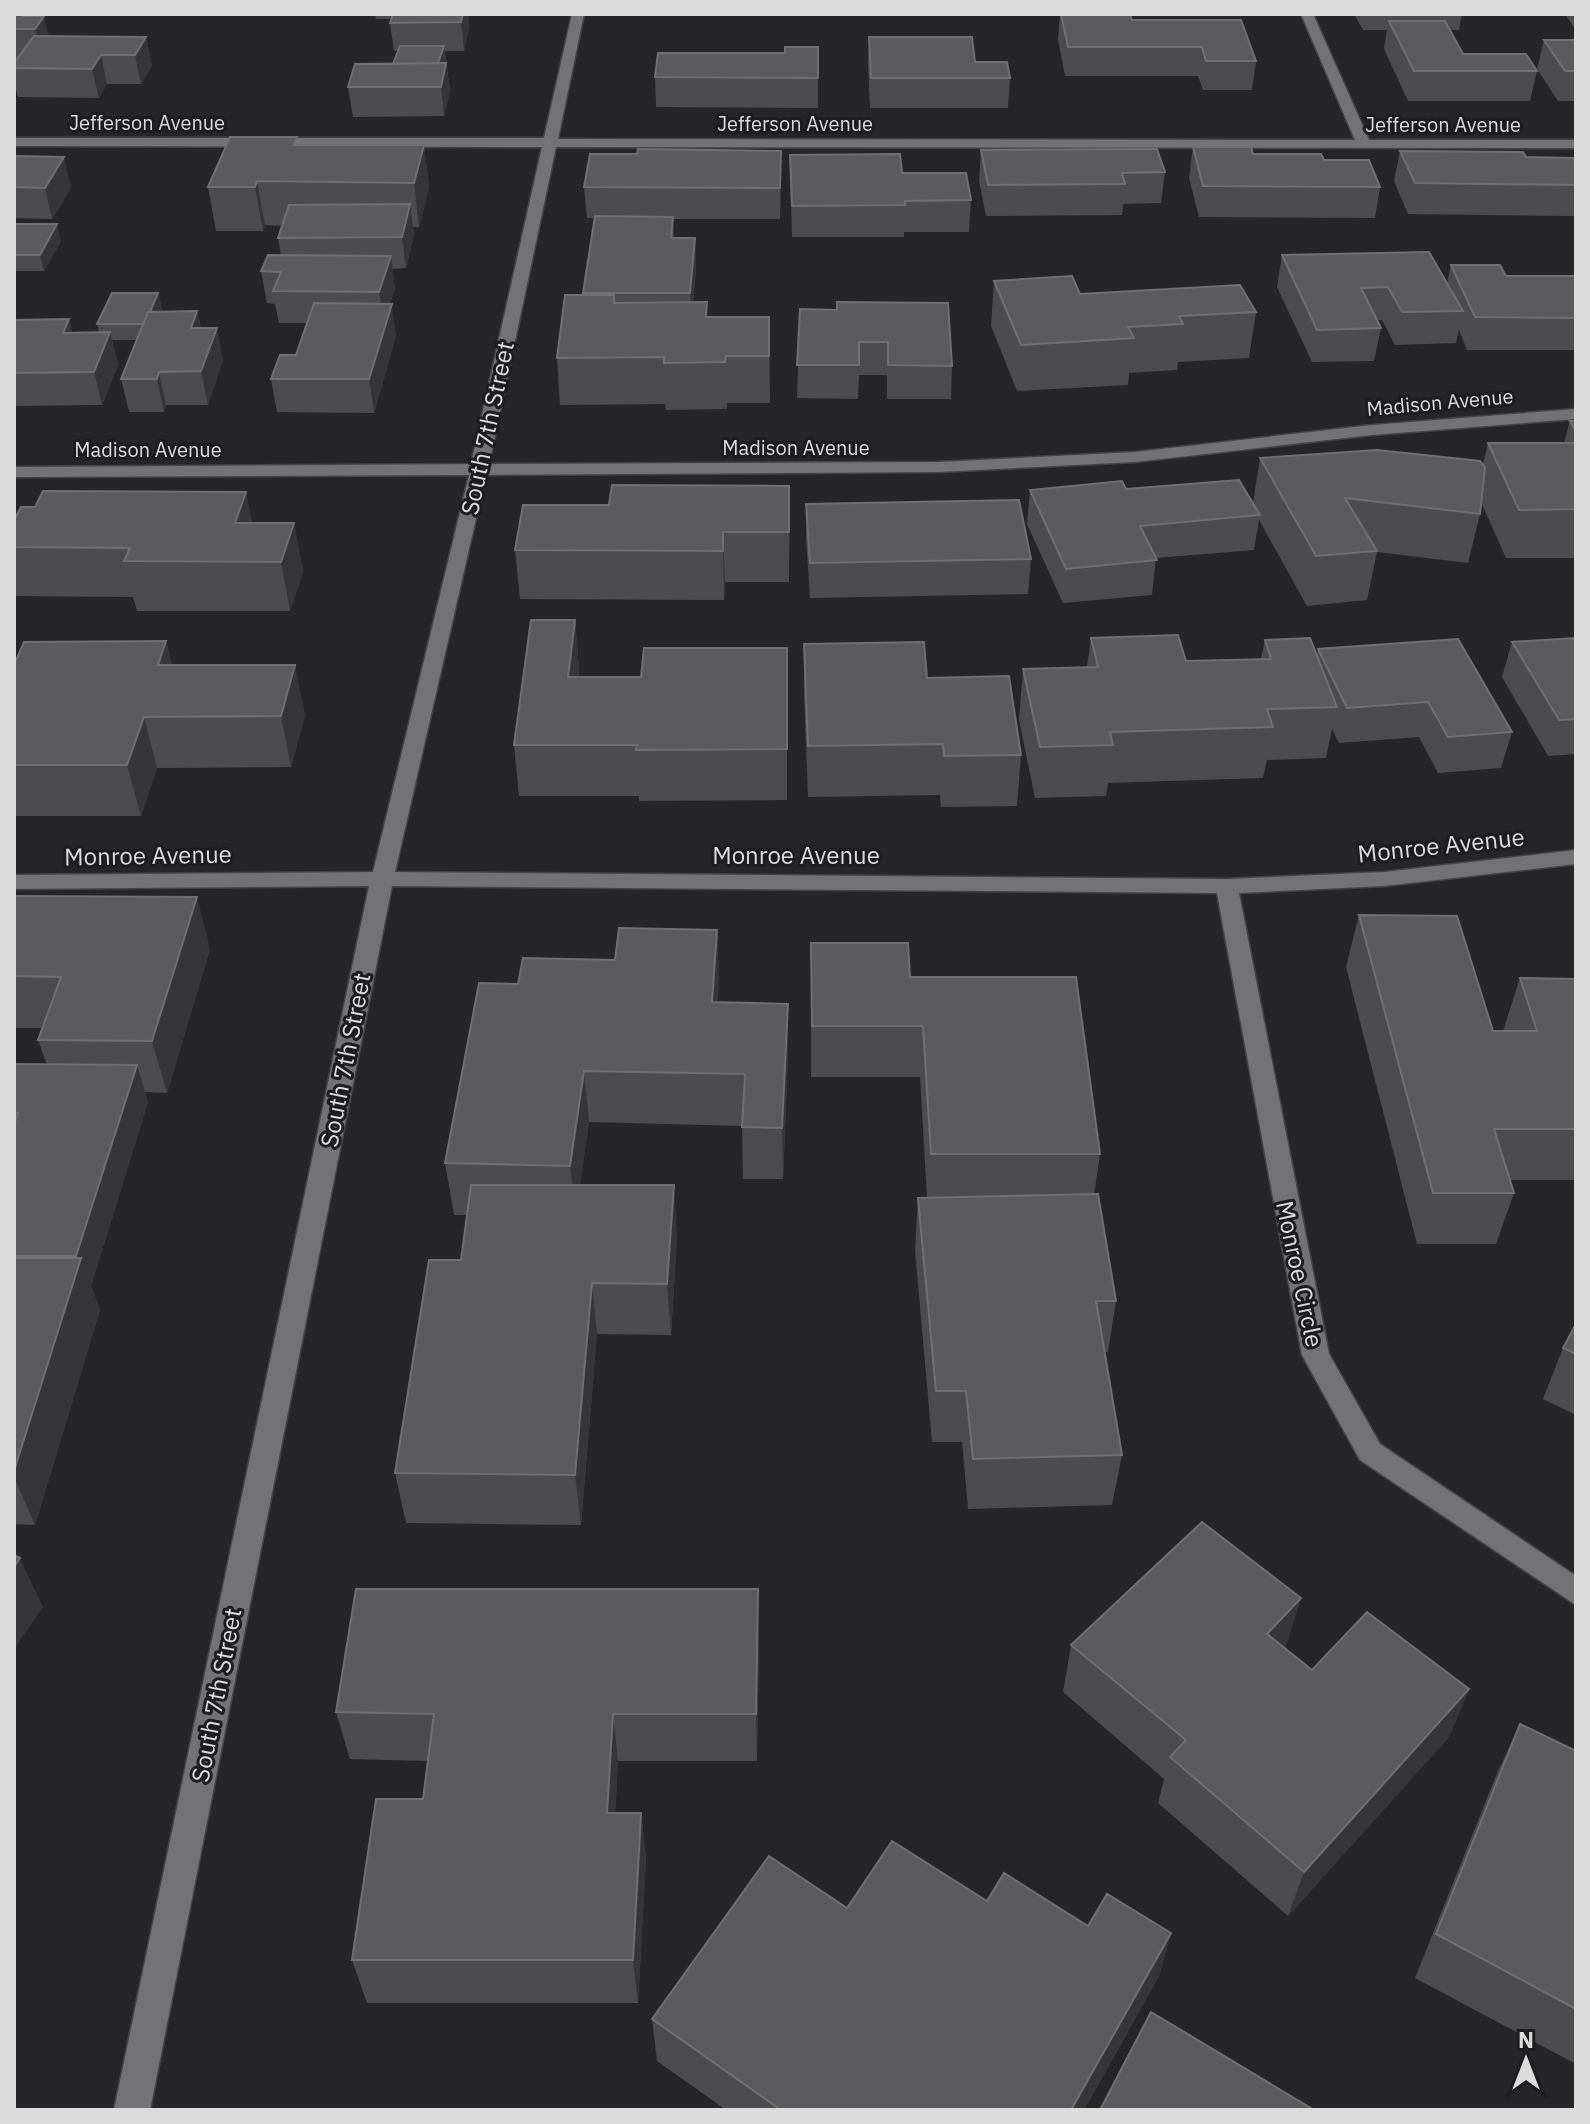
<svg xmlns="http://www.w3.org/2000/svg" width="1590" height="2124" font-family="'IBM Plex Sans',sans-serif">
	<rect width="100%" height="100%" fill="#262629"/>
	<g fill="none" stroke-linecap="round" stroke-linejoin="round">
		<defs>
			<path id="minor" d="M572 14H584L558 139 1355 140 1301 14H1313L1369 140H1576V148L556 147 489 464 939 462 1135 452 1372 425 1576 409V419L1372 435 1135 462 939 472 486 475 395 872 1227 879 1384 872 1576 850V864L1384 886 1239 893 1329 1354 1380 1444 1576 1576V1605L1360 1460 1302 1355 1217 893 392 886 150 2110H114L369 886 14 889V875L373 872 469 475 14 477V467L471 464 542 147 14 146V138H544Z"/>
		</defs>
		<use href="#minor" stroke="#444446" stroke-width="3"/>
		<use href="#minor" fill="#737275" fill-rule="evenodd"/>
	</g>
	<path fill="#4c4c4e" d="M14 14 28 16 49 36 146 37 152 66 141 84H107L99 98 18 97 14 81V63L18 58H14Z
		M375 14H469V27L464 51H445L450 92 444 116 353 117 348 87 393 64 398 51H394L390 23 392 19H376Z
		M1060 14 1132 20 1256 61 1252 90H1203L1198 76H1065L1058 40Z
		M1354 14H1462L1459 30H1450L1463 54 1537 71 1530 101H1408L1384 49 1387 30H1363Z
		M1565 14H1576V30Z
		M869 37 975 62 1010 78 1008 108H870L868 66Z
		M1544 40H1576V101H1558L1537 69Z
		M818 47V108L656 107 655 77Z
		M299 145H424L429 188 419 227H413L414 235 406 268 392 269 395 288 390 304 396 336 374 413 277 412 271 379 296 355 307 323H279L275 304 267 303 261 271 281 256 278 238 282 226 265 225 263 231H216L208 187Z
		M1193 147 1324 160 1380 187 1375 218 1199 217 1189 178Z
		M981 150 1165 172 1161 203 1123 204 1122 215 986 216 979 181Z
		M781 151 780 219H673L674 238H695L696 270 693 302 708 317H769L770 403H727V409L666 410 665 404 560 405 557 358 583 295 594 218H587L584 187 637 154Z
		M1400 151 1526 157 1576 162V216L1408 214 1394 181Z
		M790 155 902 173 971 200 969 232H904V237H792Z
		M14 156 71 188 52 219 14 218Z
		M14 224 61 241 44 271H14Z
		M1282 255 1447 283 1451 265 1506 276 1576 278V350H1467L1459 330 1456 343 1395 345 1382 320H1377L1381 328 1374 361 1312 362 1277 287Z
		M994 281 1080 294 1256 312 1249 358 1178 362 1177 370 1129 373 1128 385 1017 391 991 326Z
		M158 293 162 310 161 311H197L201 328 223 360 208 405H166L164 412H129L121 379 136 340H112L118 365 102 405 14 406V320L69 319 72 332H99L97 324Z
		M800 309 952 366 951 399H887V375H859L858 399 797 398Z
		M1570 421H1576V558H1506L1481 502 1480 514 1468 563 1377 552 1367 600 1307 606 1259 520 1254 550 1156 558 1152 595 1063 603 1027 524 1030 490 1253 503 1260 458 1483 464 1488 443H1564Z
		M789 486V582H725L724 600 520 599 515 550 609 505Z
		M246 492 252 523H294L303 572 290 611H137L133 597 15 596 14 592V520L35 507Z
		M806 504 1031 559 1028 594 810 598 806 538Z
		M575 620 579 670V677H641L787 648V800L639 801V796H519L514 745Z
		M1091 638 1186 661 1261 659 1265 640 1316 655 1318 649 1512 732 1501 768 1438 773 1419 737 1339 743 1332 729 1326 758 1267 760 1263 778 1108 783 1106 796 1035 798 1019 720 1023 669 1087 667Z
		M1576 638V754L1548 756 1502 677 1512 642Z
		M166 641 172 665 305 715 291 767 157 768 141 816H14V665Z
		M804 644 927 678 1021 755 1017 806 941 807 940 795 808 797 804 694Z
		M14 896 210 949 167 1093 145 1092 148 1102 91 1286 100 1310 35 1525 14 1524V1064L47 1065 38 1040 42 1028H14Z
		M1359 915 1493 1031H1503L1520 978 1576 979V1180H1510L1514 1193 1496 1244H1417L1346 967Z
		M717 930 719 982 717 1003 788 1056 783 1179H743L742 1126 589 1122 580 1185 677 1236 671 1335 597 1334 581 1525 406 1523 395 1473 461 1260 467 1215H454L445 1163 518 984 615 960Z
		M811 943 910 977 1100 1154 1094 1195 1116 1301 1108 1352H1104L1122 1455 1112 1505 968 1509 962 1442H932L915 1250 918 1198H927L920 1077H811Z
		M1576 1324V1415L1543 1399 1563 1348Z
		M1301 1598 1285 1648 1312 1670 1469 1689 1449 1737 1288 1916 1158 1803 1164 1779 1063 1692 1071 1645Z
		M759 1638 757 1761H618L615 1813H641L646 1858 638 2003H367L352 1960 423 1799 428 1761 350 1759 336 1712Z
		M1520 1724 1576 1751V2064L1415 1978 1498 1771Z
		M987 1901 1088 1926 1171 1933 1159 1976 1084 2110H726L657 2061 652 2019 847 1908Z"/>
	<path fill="#363639" d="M463 14H469V27L464 51 461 22Z
		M44 16 51 44 42 58 35 29Z
		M146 37 152 66 141 84 135 55Z
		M444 46 446 61 440 79 438 64Z
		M101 55 107 84 99 98 92 69Z
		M446 63 450 92 444 116 441 87Z
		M424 145 429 188 419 227 414 183Z
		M781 151V182L780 219V188Z
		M64 157 71 188 52 219 45 188Z
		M257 181 265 225 263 231 255 187Z
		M410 204 414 235 406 268 402 237Z
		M57 224 61 241 44 271 40 255Z
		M695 238 696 270 691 326 690 293Z
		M391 256 395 288 384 324 379 292Z
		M158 293 162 310 148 340 145 324Z
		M392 304 396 336 374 413 369 379Z
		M197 311 204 343 191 328Z
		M69 319 77 352 63 333Z
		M217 328 223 360 208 405 201 371Z
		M110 332 118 365 102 405 94 372Z
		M159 372 166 405 164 412 157 379Z
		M789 486 790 534 789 582Z
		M246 492 256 541 235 523Z
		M294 523 303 572 290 611 281 562Z
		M723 532 725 582 724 600 723 551Z
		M575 620 579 670 573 728 568 677Z
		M166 641 178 692 158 665Z
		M295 665 305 715 291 767 281 716Z
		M144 717 157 768 141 816 127 765Z
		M197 897 210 949 167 1093 152 1041Z
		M717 930 719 982 714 1054 712 1002Z
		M788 1004V1056L783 1179 782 1128Z
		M137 1065 148 1102 91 1286 100 1310 35 1525 14 1477V1471L79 1265 76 1256Z
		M584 1071 589 1122 576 1217 570 1166Z
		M674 1185 677 1236 671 1335 667 1284Z
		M592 1283 597 1334 581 1525 575 1475Z
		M20 1558 43 1607 14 1649V1567Z
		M758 1589 759 1638 757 1761 756 1714Z
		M1301 1598 1286 1647 1253 1682 1267 1634Z
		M1469 1689 1449 1737 1288 1916 1304 1872Z
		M613 1714 618 1761 613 1858 607 1813Z
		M641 1813 646 1858 638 2003 633 1960Z
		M1171 1933 1159 1976 1084 2110H1071Z"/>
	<path fill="#5b5b5d" stroke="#707071" stroke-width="2" d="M14 14H24L23 16H44L35 29H14Z
		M393 14H463L461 22 390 23Z
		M1061 14H1130L1132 20H1241L1256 61H1206L1202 47H1068Z
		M1389 21H1445L1463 54H1526L1537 71H1414Z
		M34 36 146 37 135 55H101L92 69 14 68V63Z
		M869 37H972L975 62H1007L1010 78H871Z
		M1544 40H1576V71H1565Z
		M400 46H444L438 63 393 64Z
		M785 47H818V78L655 77 658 53H785Z
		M446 63 441 87H348L355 64Z
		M230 137H297L294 145H424L414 183 257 181 255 187H208Z
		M1193 147H1251L1253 154H1321L1324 160H1369L1380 187 1203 186Z
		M638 149 781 151 780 188 584 187 590 154H637Z
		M1157 149 1165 172 1122 173 1125 184 988 185 981 150Z
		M1400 151 1523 152 1526 157 1573 158 1576 162V185L1415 183Z
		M900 154 902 173H966L971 200 905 201V205L792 206 790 155Z
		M14 156 64 157 45 188 14 187Z
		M410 204 402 237 278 238 289 205Z
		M595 216 673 217 671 238H695L690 293H583Z
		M14 224H57L40 255H14Z
		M1429 252 1463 311 1402 312 1388 287 1361 288 1381 328 1317 330 1282 255Z
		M268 255 391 256 379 292 273 291 281 272 261 271Z
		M1451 265H1500L1506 276H1575L1576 318 1475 317Z
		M1072 276 1080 294 1240 285 1256 312 1179 316 1183 324 1128 327 1134 338 1021 345 994 281Z
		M112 293H158L150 312H148L143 324H97Z
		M565 295H614V303L707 302 706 317H769V356H726L725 362 664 363V357L557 358Z
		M837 302 948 303 952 366 888 365V342H859V365H797L800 309 837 310Z
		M314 303 392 304 369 379H271L280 355H296Z
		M197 311 191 328H217L201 371 159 372 157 379H121L148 312Z
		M69 319 63 333 110 332 94 372 14 373V320Z
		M1570 421H1576V432Z
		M1488 443H1576V509L1519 510Z
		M1377 450 1480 461 1485 467 1480 514 1345 498 1377 551 1316 556 1260 458Z
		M1239 480 1260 515 1140 526 1157 560 1066 569 1030 490 1122 481 1126 489Z
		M612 485 789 486V532H723V551L515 550 523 505H609Z
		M43 491 246 492 235 523H294L281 562 124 561 130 548 14 547V520L21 507H35Z
		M1019 500 1031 559 810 563 806 504Z
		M531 620H575L568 677H641L644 648H787V749L636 750 637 745H514Z
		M1178 635 1186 661 1271 659 1265 640 1310 638 1337 707 1267 709 1273 727 1110 732 1113 745 1040 747 1023 669 1098 667 1091 638Z
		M1576 638V719L1559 720 1512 642Z
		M1458 639 1512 732 1448 737 1428 702 1347 708 1318 649Z
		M166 641 158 665H295L281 716 144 717 127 765H14V665L24 642Z
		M924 642 927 678 1009 676 1021 755 944 756 943 744 808 746 804 644Z
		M14 896 197 897 152 1041 38 1040 61 977 14 976Z
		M1359 915 1457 916 1493 1031H1537L1520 978 1576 979V1129H1494L1514 1193H1433Z
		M619 928 717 930 712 1002 788 1004 782 1128 742 1127 745 1074 584 1071 570 1166 445 1163 479 983 518 984 523 958 615 960Z
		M811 943H908L910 977H1076L1100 1154H931L923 1026H812Z
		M14 1064 137 1065 76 1256H14V1125L18 1113H14Z
		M471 1185H674L667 1284 592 1283 575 1475 395 1473 429 1260H461Z
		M1098 1194 1116 1301H1096L1122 1455 973 1459 966 1391H936L918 1198Z
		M14 1258H81L14 1471Z
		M1576 1324V1354L1563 1348Z
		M1202 1522 1301 1598 1267 1634 1312 1670 1367 1612 1469 1689 1304 1872 1170 1757 1186 1740 1071 1645Z
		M14 1555 20 1558 14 1567Z
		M356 1589H758L756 1714H613L607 1813H641L633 1960H352L376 1799H423L434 1714 336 1712Z
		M1520 1724 1576 1751V2009L1436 1934Z
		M892 1841 987 1901 1004 1873 1088 1926 1107 1894 1171 1933 1071 2110H781L652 2019 769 1856 847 1908Z
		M1151 2012 1314 2110H1100Z"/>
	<g text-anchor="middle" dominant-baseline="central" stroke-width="6" stroke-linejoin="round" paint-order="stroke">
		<g font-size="20" fill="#dcdcdd" stroke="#1d1d1f">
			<text x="147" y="122">Jefferson Avenue</text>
			<text x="795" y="123">Jefferson Avenue</text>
			<text x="1443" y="124">Jefferson Avenue</text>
			<text transform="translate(1440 402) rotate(-5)">Madison Avenue</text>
			<text x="796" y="447">Madison Avenue</text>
			<text x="148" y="449">Madison Avenue</text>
		</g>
		<g font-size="24" fill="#dcdcdd" stroke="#1d1d1f">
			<text transform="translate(487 428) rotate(-78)">South 7th Street</text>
			<text transform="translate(1441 845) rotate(-6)">Monroe Avenue</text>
			<text transform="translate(148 855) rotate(-1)">Monroe Avenue</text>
			<text x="796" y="855">Monroe Avenue</text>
			<text transform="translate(345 1060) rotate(-79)">South 7th Street</text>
			<text transform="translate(1300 1274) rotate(78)">Monroe Circle</text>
			<text transform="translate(216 1695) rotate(-79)">South 7th Street</text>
		</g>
	</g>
	<rect width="1590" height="2124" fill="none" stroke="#dcdcdd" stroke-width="32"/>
	<g transform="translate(1526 2060)" stroke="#1d1d1f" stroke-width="6" paint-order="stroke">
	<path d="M0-6L14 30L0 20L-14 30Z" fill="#dcdcdd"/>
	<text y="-12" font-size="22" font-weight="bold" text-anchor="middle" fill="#dcdcdd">N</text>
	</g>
</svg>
